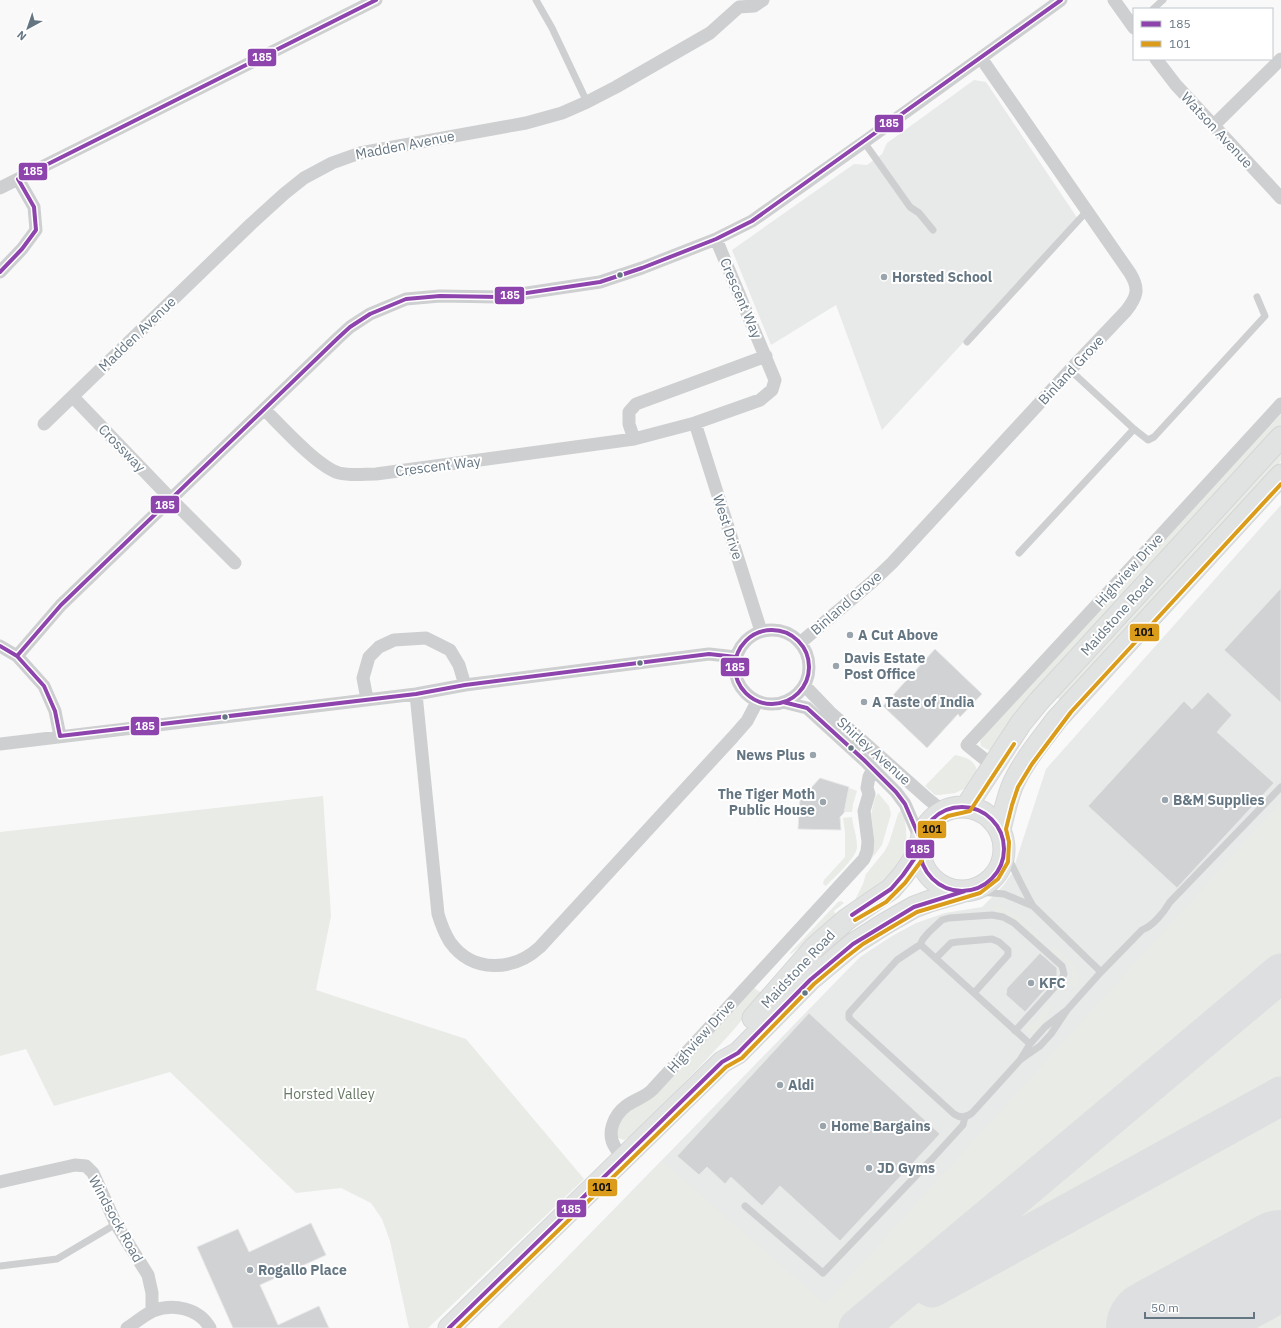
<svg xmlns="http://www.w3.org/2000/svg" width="1281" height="1328" font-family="'IBM Plex Sans',sans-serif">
	<rect width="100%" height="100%" fill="#f9f9f9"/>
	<path fill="#e8e9e9" d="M974 80 986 82 1078 219 882 430 836 305 771 345 732 250 854 164 867 165 882 154 887 143Z
		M1281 505V1328H498L860 957 892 936 916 923 945 913 982 907 1003 886 1012 873 1046 769Z"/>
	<path fill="#e8ebe6" d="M1281 414V425L1084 639 993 749 988 750 981 746 980 742 985 734Z
		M1281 447V461L1061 701 1054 694Z
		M955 755C965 757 976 760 977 772L966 788 955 793 939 795H935L925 786Z
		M849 788 857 791 853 804 852 812H843Z
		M878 793 889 806 891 814 882 845 869 862 875 844 871 814 875 798Z
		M323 796 331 916 316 990 466 1039 584 1179 428 1328H409L390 1241 382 1219 371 1203 341 1188 296 1193 170 1072 54 1106 26 1049 0 1056V832Z
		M1281 802V1328H498L662 1161 825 1304Z
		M902 809C909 829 909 863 890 878 879 887 866 894 854 902L863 884 866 874 884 852 889 843 898 814Z
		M852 817C853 827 857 836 857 846 858 857 833 878 826 886L823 884 824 880 845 857V832L843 818Z
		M841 901 844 903 834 911 837 917 791 954 790 953 838 902Z
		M996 905C1013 908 1032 929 1044 942L1043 944C1027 927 1015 914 990 910Z
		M1054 946C1065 955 1086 971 1076 987L1069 986 1068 984C1076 972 1071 965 1061 957L1059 959 1050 951Z
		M754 988 763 994C723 1046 676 1091 629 1137L624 1140 618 1138 616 1133 620 1119 721 1023Z
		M1048 1004 1051 1005 1044 1023 1034 1033 1027 1032 1025 1026 1033 1024Z"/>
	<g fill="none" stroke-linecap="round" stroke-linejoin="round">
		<path stroke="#dedfe0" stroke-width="39" d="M932 1288 1281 1096
			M858 1328 1281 973"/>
		<path stroke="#dedfe0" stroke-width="98" d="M1155 1328 1281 1259"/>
	</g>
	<path fill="#d0d2d3" stroke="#e8e8e8" d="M1281 588V703L1224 650Z
		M935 649 982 694 960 717 958 714 927 748 883 706Z
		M1208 692 1232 715 1217 732 1274 783 1177 888 1088 806 1184 701 1192 709Z
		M820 778 849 787 844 813 840 817 841 830 798 829 800 800Z
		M1040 953 1057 968V976L1025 1012 1006 995 1007 988Z
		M809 1013 940 1134 840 1241 780 1186 762 1206 731 1177 725 1184 707 1167 699 1175 677 1156Z
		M311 1223 326 1255 260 1285 278 1325 319 1306 329 1328H233L197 1247 238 1229 249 1252Z"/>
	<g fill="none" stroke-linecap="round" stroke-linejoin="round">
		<defs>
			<path id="primary" d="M920 849a42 42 0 1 1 84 0a42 42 0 1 1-84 0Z
				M966 807 1021 723 1039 701 1281 437
				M1000 829C1004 814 1007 798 1013 784 1024 760 1042 739 1057 719L1281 475
				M753 1018 814 948 847 919 891 889 903 875 919 852
				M449 1328 722 1062 738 1053 810 980 853 944 886 923 914 907 930 901 965 891"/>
		</defs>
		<use href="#primary" stroke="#d5d6d7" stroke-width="23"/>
		<path stroke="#cecfd0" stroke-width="7" d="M536 0 552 28 587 102
			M1153 9 1163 0
			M864 142 910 207 919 213 933 230
			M967 342 1087 211
			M1070 370 1134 429 1148 440 1154 437 1265 316 1257 297
			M1019 553 1134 429
			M1004 850C1014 868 1022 888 1033 906L1101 972 1142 930C1153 926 1164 912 1170 902L1281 787
			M968 891 1004 894 1033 906
			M920 945 923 939 929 932 942 920 949 918 992 915 1003 917 1014 923 1062 966 1064 974 1061 980 1015 1031
			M936 958 951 943 957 942 992 939 999 942 1008 950V955L974 993
			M1030 1044 1045 1027 1067 1010 1101 972
			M1020 1060 1030 1044 921 945 918 946 897 960 849 1013V1018L852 1021 954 1114C960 1118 966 1118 972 1113L1020 1060 1040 1046 1051 1034 1067 1010
			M745 1206 823 1273 931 1160 963 1125 965 1117
			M0 1266 57 1259 116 1224"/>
		<path stroke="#cecfd0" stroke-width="13" d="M1114 0 1134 28
			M1156 59 1176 85 1281 198
			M1214 125 1281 59
			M0 188 376 0
			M0 272 22 249 36 230 34 207 18 179
			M73 397 171 499 235 563
			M264 409C281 426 318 467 339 473 351 476 364 474 376 474L634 439 695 423 760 400 772 390 775 380 716 239
			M695 423 761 631
			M44 424 251 224 284 194 304 178 332 163 360 153 526 123 562 113 587 102 616 87 710 33 739 7 754 6 763 0
			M634 439 629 424V412L636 404 766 356
			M735 667a37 37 0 1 1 74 0a37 37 0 1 1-74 0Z
			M800 643 872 582 892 563 1070 370 1126 311C1137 297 1140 289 1130 273L981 58
			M0 646 17 656 44 686 55 711 60 736
			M17 656 61 605 338 338 350 327 370 314 406 299 440 296 500 297 600 282 642 268 716 239 752 221 864 142 1061 0
			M805 686 830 712 928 799 938 807 947 809
			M416 694 438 914C441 924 445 934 450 942 473 974 514 971 540 947L733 737 747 721 757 702
			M367 699 363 678 369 657 379 647 394 640 426 638 450 650 459 665 465 685
			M783 702 807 708 864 760 896 792 905 804 921 841
			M0 744 416 694 465 685 709 654 736 657
			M993 766 967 745 1093 609 1281 404
			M623 1157C621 1154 617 1151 615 1147 606 1133 614 1115 626 1106 634 1100 645 1097 652 1090L864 859 867 851 868 842 864 811 869 794 867 788 869 777 873 769
			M0 1182 75 1165 86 1166 93 1173 116 1224 148 1275 152 1293V1311
			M127 1328C135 1323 144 1315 153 1311 173 1303 199 1308 210 1328"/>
		<use href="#primary" stroke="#e1e2e2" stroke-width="21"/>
		<defs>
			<path id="bus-1" d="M0 272 22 249 36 230 34 207 18 179 376 0
				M735 667a37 37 0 1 1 74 0a37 37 0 1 1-74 0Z
				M0 646 17 656 44 686 55 711 60 736 416 694 465 685 709 654 736 657
				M17 656 61 605 338 338 350 327 370 314 406 299 440 296 500 297 600 282 642 268 716 239 752 221 1061 0
				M783 702 807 708 864 760 896 792 905 804 921 841
				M920 849a42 42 0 1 1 84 0a42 42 0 1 1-84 0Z
				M852 915 891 889 903 875 919 852
				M449 1328 722 1062 738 1053 810 980 853 944 914 907 965 891"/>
			<path id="bus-2" d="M855 920 886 902 905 883 922 860 931 831 938 822 948 816 970 811 1014 744
				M458 1328 726 1067 742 1058 814 984 845 958 863 944 917 912 980 893 998 879 1008 862 1009 842 1006 829 1012 805 1018 787 1032 764 1071 712 1281 484"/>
		</defs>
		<use href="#bus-1" stroke="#fff" stroke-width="7"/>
		<use href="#bus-2" stroke="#fff" stroke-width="7"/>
		<use href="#bus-1" stroke="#8e44ad" stroke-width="4"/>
		<use href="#bus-2" stroke="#da9c1a" stroke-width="4"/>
	</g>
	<g fill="#657683" stroke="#fff" stroke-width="1.5">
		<circle cx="620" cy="275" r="3.5"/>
		<circle cx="640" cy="663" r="3.5"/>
		<circle cx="225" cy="717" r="3.5"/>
		<circle cx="851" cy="748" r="3.5"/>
		<circle cx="805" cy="993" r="3.5"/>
	</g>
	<g fill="#99a4ac" stroke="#fff" stroke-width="1.5">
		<circle cx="884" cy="277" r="4"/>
		<circle cx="850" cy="635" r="4"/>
		<circle cx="836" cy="666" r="4"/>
		<circle cx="864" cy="702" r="4"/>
		<circle cx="813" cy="755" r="4"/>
		<circle cx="1165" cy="800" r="4"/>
		<circle cx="823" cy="802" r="4"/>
		<circle cx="1031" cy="983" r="4"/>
		<circle cx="780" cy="1085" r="4"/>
		<circle cx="823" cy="1126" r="4"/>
		<circle cx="869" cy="1168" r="4"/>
		<circle cx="250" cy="1270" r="4"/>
	</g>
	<g text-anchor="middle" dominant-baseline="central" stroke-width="4" stroke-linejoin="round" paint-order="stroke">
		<g font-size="14" fill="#657683" stroke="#fff">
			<text transform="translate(1217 130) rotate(47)">Watson Avenue</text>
			<text transform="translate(405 145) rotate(-11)">Madden Avenue</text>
			<text transform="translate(741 298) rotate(67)">Crescent Way</text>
			<text transform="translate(137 334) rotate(-44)">Madden Avenue</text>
			<text transform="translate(1071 370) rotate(-47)">Binland Grove</text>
			<text transform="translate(122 448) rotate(46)">Crossway</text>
			<text transform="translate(438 466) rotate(-7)">Crescent Way</text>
			<text transform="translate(728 527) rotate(72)">West Drive</text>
			<text transform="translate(1129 570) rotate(-48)">Highview Drive</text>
			<text transform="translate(846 603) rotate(-41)">Binland Grove</text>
			<text transform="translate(1117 616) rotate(-48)">Maidstone Road</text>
			<text transform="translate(874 751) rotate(42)">Shirley Avenue</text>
			<text transform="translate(798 969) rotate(-47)">Maidstone Road</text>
			<text transform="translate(701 1036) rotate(-48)">Highview Drive</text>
			<text transform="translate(116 1219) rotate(61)">Windsock Road</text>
		</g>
		<g font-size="14" font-weight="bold" fill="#657683" stroke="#fff" text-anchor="start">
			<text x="892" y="277">Horsted School</text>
			<text x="858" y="635">A Cut Above</text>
			<text x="844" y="658">Davis Estate<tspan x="844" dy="16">Post Office</tspan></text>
			<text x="872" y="702">A Taste of India</text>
			<text x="805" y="755" text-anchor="end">News Plus</text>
			<text x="815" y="794" text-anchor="end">The Tiger Moth<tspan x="815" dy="16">Public House</tspan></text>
			<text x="1173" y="800">B&amp;M Supplies</text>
			<text x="1039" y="983">KFC</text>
			<text x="788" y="1085">Aldi</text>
			<text x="831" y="1126">Home Bargains</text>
			<text x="877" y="1168">JD Gyms</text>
			<text x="258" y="1270">Rogallo Place</text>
		</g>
		<g font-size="14" fill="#687a64" stroke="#fff">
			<text x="329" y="1094">Horsted Valley</text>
		</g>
	</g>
	<g stroke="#fff" stroke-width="1.5">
		<rect x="247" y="48" width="30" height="19" rx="4" fill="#8e44ad"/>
		<rect x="874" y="114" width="30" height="19" rx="4" fill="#8e44ad"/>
		<rect x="18" y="162" width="30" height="19" rx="4" fill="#8e44ad"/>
		<rect x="494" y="286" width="31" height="19" rx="4" fill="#8e44ad"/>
		<rect x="150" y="495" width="30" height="19" rx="4" fill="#8e44ad"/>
		<rect x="1129" y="623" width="31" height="19" rx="4" fill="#da9c1a"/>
		<rect x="720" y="657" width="30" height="20" rx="4" fill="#8e44ad"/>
		<rect x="130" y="716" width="30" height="20" rx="4" fill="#8e44ad"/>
		<rect x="917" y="820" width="30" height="19" rx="4" fill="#da9c1a"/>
		<rect x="905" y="839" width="30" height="20" rx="4" fill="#8e44ad"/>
		<rect x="587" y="1178" width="31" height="19" rx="4" fill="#da9c1a"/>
		<rect x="556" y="1199" width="31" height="19" rx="4" fill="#8e44ad"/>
	</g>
	<g font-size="11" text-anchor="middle" font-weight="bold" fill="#fff">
		<text x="262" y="61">185</text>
		<text x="889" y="127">185</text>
		<text x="33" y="175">185</text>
		<text x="510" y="299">185</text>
		<text x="165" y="509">185</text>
		<text x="735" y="671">185</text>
		<text x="145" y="730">185</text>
		<text x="920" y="853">185</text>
		<text x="571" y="1213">185</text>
	</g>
	<g font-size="11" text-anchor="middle" font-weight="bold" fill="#111">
		<text x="1144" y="636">101</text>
		<text x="932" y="833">101</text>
		<text x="602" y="1191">101</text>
	</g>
	<rect x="1133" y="8" width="140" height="52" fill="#ffffff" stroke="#c1c8cd"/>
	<rect x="1141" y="21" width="20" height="6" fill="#8e44ad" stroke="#c1c8cd"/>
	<text x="1169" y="28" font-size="12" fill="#657683">185</text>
	<rect x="1141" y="41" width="20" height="6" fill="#da9c1a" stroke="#c1c8cd"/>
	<text x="1169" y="48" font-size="12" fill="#657683">101</text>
	<g transform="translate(28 28) rotate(220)" stroke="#ffffff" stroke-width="3" paint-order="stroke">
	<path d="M0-3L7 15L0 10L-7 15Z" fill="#657683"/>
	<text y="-6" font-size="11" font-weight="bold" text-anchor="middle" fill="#657683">N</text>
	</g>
	<path d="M1145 1312v6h109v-6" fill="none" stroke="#657683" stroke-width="2"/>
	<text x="1151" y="1312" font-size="12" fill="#657683" stroke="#ffffff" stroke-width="3" paint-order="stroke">50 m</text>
</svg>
